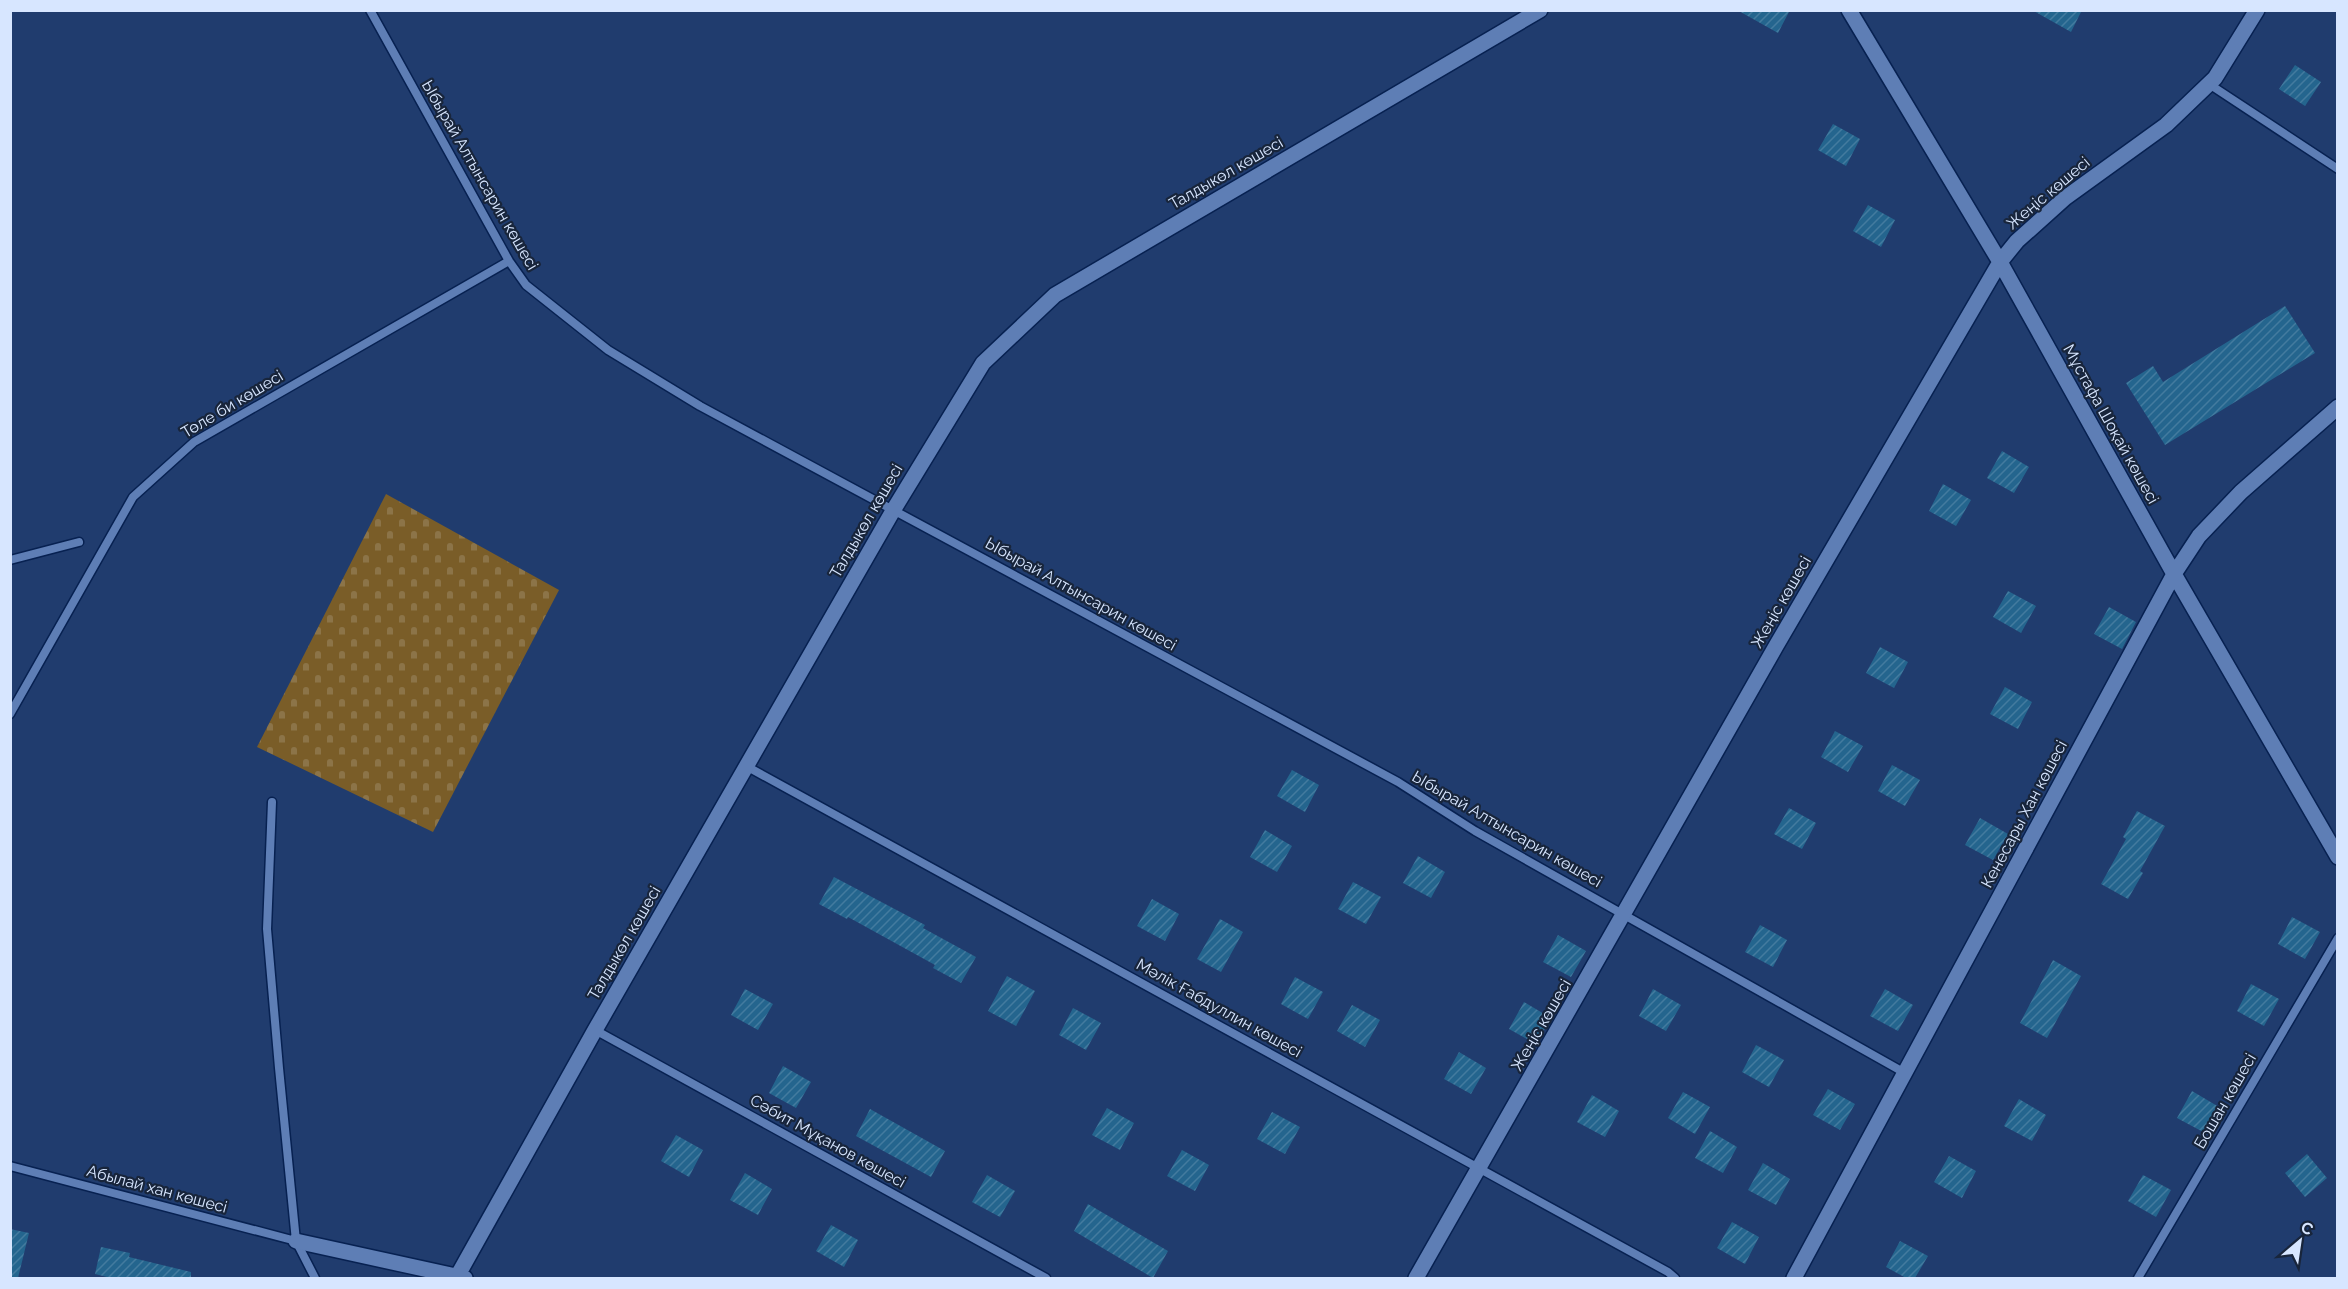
<svg xmlns="http://www.w3.org/2000/svg" width="2348" height="1289" font-family="Raleway,sans-serif">
	<defs>
		<pattern id="cemetery-stones" width="16" height="16" patternUnits="userSpaceOnUse" patternTransform="scale(1.5)"><rect width="16" height="16" fill="#7a5d28"/><path d="M2 7V4a2 2 0 0 1 4 0v3zM10 15v-3a2 2 0 0 1 4 0v3z" fill="#8c7448"/></pattern>
		<pattern id="building-hatch" width="6" height="6" patternUnits="userSpaceOnUse" patternTransform="scale(1.5)"><rect width="6" height="6" fill="#24658e"/><path d="M-1 1l2-2M0 6l6-6M5 7l2-2" fill="none" stroke="#437b9f"/></pattern>
	</defs>
	<rect width="100%" height="100%" fill="#203c6e"/>
	<path fill="url(#cemetery-stones)" d="M386 494 559 590 433 832 257 747Z"/>
	<path fill="url(#building-hatch)" d="M1737 10H1790L1778 33Z
		M2032 10H2082L2071 32Z
		M2295 65 2321 82 2305 106 2279 89Z
		M1833 124 1860 139 1846 166 1818 150Z
		M1868 205 1895 220 1881 247 1853 231Z
		M2285 306 2315 353 2165 445 2126 383 2153 366 2163 382Z
		M2002 451 2029 467 2014 493 1987 478Z
		M1943 484 1971 500 1956 526 1929 511Z
		M2008 591 2036 606 2021 633 1993 617Z
		M2109 607 2136 622 2122 649 2094 634Z
		M1880 647 1908 662 1894 688 1866 673Z
		M2005 687 2032 702 2018 729 1990 714Z
		M1835 731 1863 746 1848 772 1821 757Z
		M1892 765 1920 780 1905 806 1878 791Z
		M1292 770 1319 785 1305 812 1277 796Z
		M1789 808 1816 823 1802 849 1774 834Z
		M2137 811 2165 826 2140 871 2143 873 2128 899 2101 884 2126 839 2123 837Z
		M1980 818 2008 834 1993 860 1965 845Z
		M1265 830 1292 846 1277 872 1250 857Z
		M1418 856 1445 872 1431 898 1403 883Z
		M834 877 925 925 923 928 976 957 961 983 933 968 935 965 848 917 847 919 819 904Z
		M1353 882 1381 897 1366 924 1338 909Z
		M1152 899 1179 914 1165 941 1137 926Z
		M2292 917 2320 932 2305 959 2278 944Z
		M1220 919 1243 932 1221 972 1197 959Z
		M1760 925 1787 940 1773 967 1745 952Z
		M1558 935 1586 951 1571 977 1543 962Z
		M2053 960 2081 976 2047 1038 2020 1023Z
		M1007 976 1035 991 1016 1026 988 1011Z
		M1295 977 1323 992 1308 1019 1281 1004Z
		M2251 984 2279 999 2264 1026 2237 1011Z
		M745 989 773 1004 758 1030 731 1015Z
		M1653 989 1681 1005 1666 1031 1639 1016Z
		M1885 989 1913 1005 1898 1031 1870 1016Z
		M1524 1002 1551 1018 1536 1044 1509 1029Z
		M1352 1005 1380 1020 1365 1047 1337 1031Z
		M1073 1008 1101 1023 1086 1050 1059 1035Z
		M1756 1045 1784 1060 1769 1087 1742 1072Z
		M1459 1052 1486 1068 1471 1094 1444 1079Z
		M783 1066 811 1082 796 1108 769 1093Z
		M1828 1089 1855 1104 1840 1130 1813 1115Z
		M2192 1091 2219 1107 2205 1133 2177 1118Z
		M1683 1092 1710 1107 1695 1134 1668 1118Z
		M1592 1095 1619 1111 1605 1137 1577 1122Z
		M2019 1099 2046 1115 2032 1141 2004 1126Z
		M1107 1108 1134 1123 1120 1150 1092 1135Z
		M870 1109 945 1151 931 1177 856 1136Z
		M1272 1112 1300 1127 1285 1154 1257 1139Z
		M1710 1131 1737 1147 1723 1173 1695 1158Z
		M676 1135 703 1150 689 1177 661 1161Z
		M1182 1150 1209 1165 1195 1191 1167 1176Z
		M2307 1154 2327 1178 2305 1197 2285 1173Z
		M1949 1156 1976 1171 1962 1198 1934 1182Z
		M1763 1163 1790 1179 1776 1205 1748 1190Z
		M745 1173 772 1189 758 1215 730 1200Z
		M987 1175 1015 1191 1000 1217 972 1202Z
		M2143 1175 2171 1190 2156 1217 2128 1201Z
		M1088 1204 1168 1251 1153 1278 1074 1231Z
		M1732 1222 1759 1237 1745 1264 1717 1248Z
		M831 1225 858 1240 844 1267 816 1251Z
		M10 1229 29 1233 18 1278H10Z
		M1900 1241 1928 1256 1915 1278H1906L1886 1267Z
		M101 1247 130 1253 129 1257 191 1272V1278H111L95 1274Z"/>
	<g fill="none" stroke-linecap="round" stroke-linejoin="round">
		<defs>
			<path id="service" d="M370 10 509 261 526 285 608 350 700 406 1398 782 1475 831 1905 1073
				M2209 84 2338 169
				M10 560 79 542
				M10 714 133 497 194 442 509 261
				M746 766 1668 1272 1675 1278
				M272 802 267 929 279 1068 296 1241 315 1278
				M595 1030 1046 1278
				M10 1166 296 1241
				M2138 1278 2338 938"/>
			<path id="minor" d="M1849 10 2000 262 2174 574 2338 857
				M296 1241 465 1278
				M458 1275 595 1030 894 509 983 363 1055 295 1540 10
				M1416 1278 1776 646 2000 262 2017 241 2065 198 2166 125 2215 78 2257 10
				M1794 1278 2174 574 2199 536 2241 492 2338 407"/>
		</defs>
		<use href="#service" stroke="#072151" stroke-width="11"/>
		<use href="#minor" stroke="#072151" stroke-width="18"/>
		<use href="#service" stroke="#5e7eb5" stroke-width="8"/>
		<use href="#minor" stroke="#5e7eb5" stroke-width="15"/>
	</g>
	<g text-anchor="middle" dominant-baseline="central" stroke-width="4.5" stroke-linejoin="round" paint-order="stroke">
		<g font-size="16" fill="#d7e6ff" stroke="#18253b">
			<text transform="translate(1226 173) rotate(-30)">Талдыкөл көшесі</text>
			<text transform="translate(480 175) rotate(60)">Ыбырай Алтынсарин көшесі</text>
			<text transform="translate(2048 193) rotate(-40)">Жеңіс көшесі</text>
			<text transform="translate(232 404) rotate(-31)">Төле би көшесі</text>
			<text transform="translate(2111 424) rotate(61)">Мұстафа Шоқай көшесі</text>
			<text transform="translate(866 521) rotate(-60)">Талдыкөл көшесі</text>
			<text transform="translate(1081 594) rotate(29)">Ыбырай Алтынсарин көшесі</text>
			<text transform="translate(1781 602) rotate(-60)">Жеңіс көшесі</text>
			<text transform="translate(2024 814) rotate(-62)">Кенесары Хан көшесі</text>
			<text transform="translate(1507 829) rotate(30)">Ыбырай Алтынсарин көшесі</text>
			<text transform="translate(624 943) rotate(-60)">Талдыкөл көшесі</text>
			<text transform="translate(1219 1008) rotate(29)">Мәлік Ғабдуллин көшесі</text>
			<text transform="translate(1541 1025) rotate(-60)">Жеңіс көшесі</text>
			<text transform="translate(2225 1101) rotate(-60)">Бошан көшесі</text>
			<text transform="translate(828 1141) rotate(29)">Сәбит Мұқанов көшесі</text>
			<text transform="translate(157 1189) rotate(15)">Абылай хан көшесі</text>
		</g>
	</g>
	<rect width="2348" height="1289" fill="none" stroke="#d7e6ff" stroke-width="24"/>
	<g transform="translate(2300 1241) rotate(29)" stroke="#18253b" stroke-width="4.5" paint-order="stroke">
	<path d="M0-4.5L10 22L0 15L-10 22Z" fill="#d7e6ff"/>
	<text y="-9" font-size="16" font-weight="bold" text-anchor="middle" fill="#d7e6ff">С</text>
	</g>
</svg>
